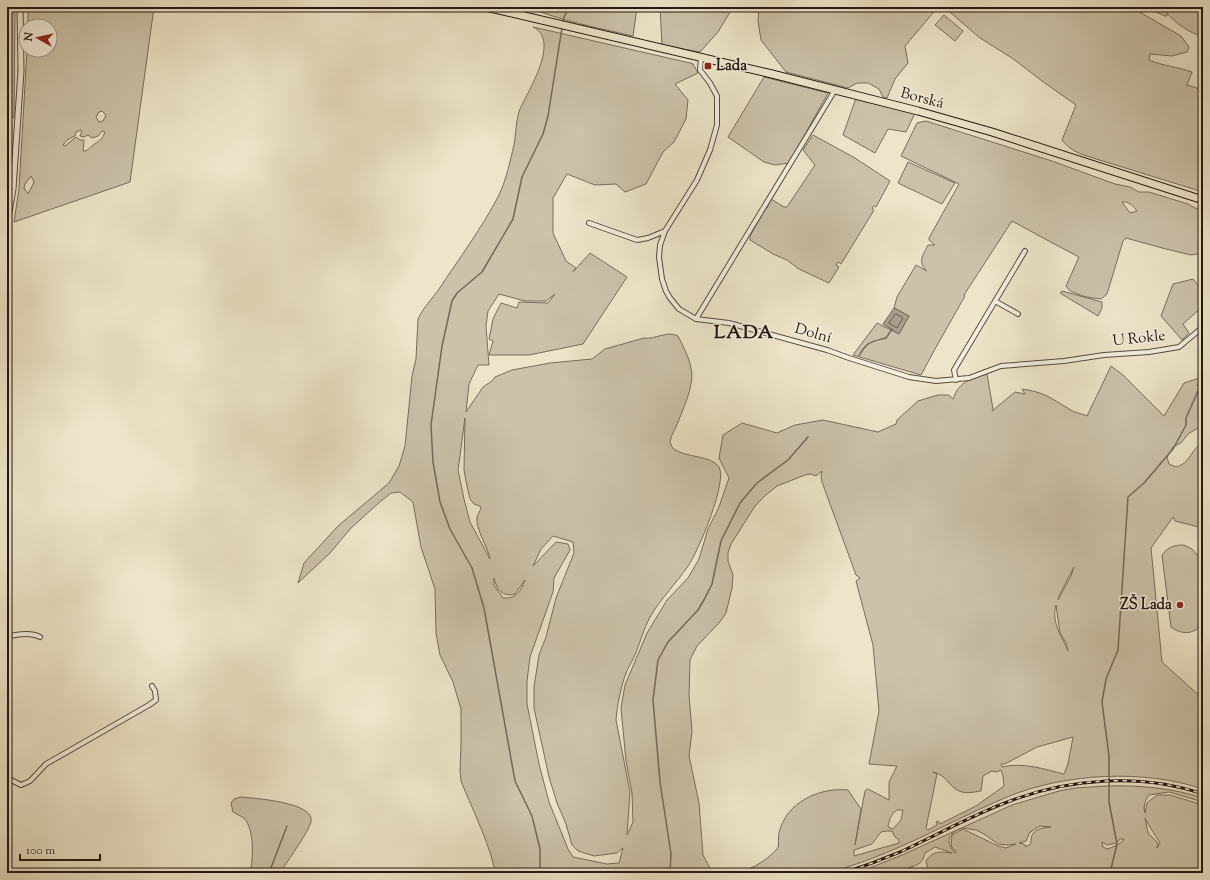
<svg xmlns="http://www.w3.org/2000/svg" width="1210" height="880" font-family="'Sorts Mill Goudy',serif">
	<rect width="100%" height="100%" fill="#ede5ca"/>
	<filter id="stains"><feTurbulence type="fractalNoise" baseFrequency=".005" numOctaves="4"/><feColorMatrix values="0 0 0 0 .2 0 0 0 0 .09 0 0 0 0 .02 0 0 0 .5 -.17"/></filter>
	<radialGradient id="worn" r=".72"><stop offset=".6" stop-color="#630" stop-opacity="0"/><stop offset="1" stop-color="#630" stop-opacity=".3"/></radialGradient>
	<path fill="#cbc2aa" stroke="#786c5c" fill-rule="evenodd" d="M7 7H15L14 118 7 113Z
		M28 7H154L130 182 14 222 19 189 27 50H50V26H28ZM102 111 106 115 103 121 99 122 96 117 99 112ZM81 130 82 131 80 136 84 137 88 135 92 138 98 136 102 131 105 132C101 142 99 140 92 146 88 149 88 151 83 151L84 140H80L76 137 65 146 63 145 67 140 75 136 76 132ZM31 176 34 182 28 194 24 188 25 184Z
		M528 7H656V9L637 8 633 36C598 28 561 21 528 7Z
		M660 7H733L718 32 700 52 662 45Z
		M759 7H938L905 46 908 63 895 79 887 98 883 97 879 89 868 83H857L848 88 786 72 761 40 758 21Z
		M944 7H1131L1181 36 1189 47 1187 52 1172 56 1150 54 1149 60C1163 66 1178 67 1192 72L1187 85 1203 90V192L1093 158C1080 154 1071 151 1062 140L1076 105 1042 81 1012 58 980 38Z
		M1145 7H1203V37C1189 32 1177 25 1167 13V16H1165Z
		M944 15 963 31 955 41 935 25Z
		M533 27 690 63 693 64 698 73 675 84 688 100 686 119 674 142 663 152 646 184 625 192 616 184 595 185 567 174 553 198V233L566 261 576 268 573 272 590 253 627 277 583 344 529 355H489L493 341 489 339 493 319 501 303 517 308 519 302 548 303 555 294 546 301H525L499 294 488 311 486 326 489 365H478L469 384 466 412 483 387 492 381 495 377 512 370 550 363 592 359 605 349 644 338C655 340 667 330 678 336 683 346 689 357 691 368 695 383 684 407 678 422 676 429 671 434 670 442 671 444 672 448 674 449 686 458 711 455 719 467 728 481 698 552 688 566 676 584 661 598 650 617 643 630 640 644 634 657 632 662 628 667 626 673 621 686 617 706 616 720L630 792 627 835 633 822 632 793 626 761 621 708 625 685 647 633 667 600 688 578 699 559 708 529 719 507 729 478 719 458 723 435 742 423 777 433 795 425 823 420 878 432 896 424 897 420 918 401 938 395H949L953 399C959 381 971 379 987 374L993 409 992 411 1015 392 1025 394 1022 389C1044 392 1051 398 1069 409 1074 413 1081 413 1087 416L1111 366 1123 375 1164 416 1184 383 1203 377V379L1199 382 1197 386 1203 384V425L1188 434 1181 443 1173 447 1167 457 1169 464 1176 467C1186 464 1187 460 1193 452 1195 448 1200 445 1203 442V528L1175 521 1173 517 1151 548 1162 662 1203 699V789C1144 769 1065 773 1007 797 948 822 892 856 830 872 821 875 809 873 800 873 777 873 753 873 730 873 750 871 764 863 778 848 779 843 778 838 779 833 786 802 820 787 848 790L861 809 855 845 865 791 867 789H868L889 800V782L897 766 869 764 879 711 873 645 856 581 860 578 856 575 822 482 821 476 822 471 816 476 811 474 805 475 777 486 766 495 755 506 731 544 728 553V561L733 575 732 588 726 613 719 623 697 646 690 660 689 695 692 731 689 756 699 803 703 855 711 870 720 873H619L593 871 553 873H494C497 860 467 797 461 781L460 771 461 744V709L453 682 440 655 436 633 435 589 421 547 413 502 400 492 391 493 381 501 351 528 330 553 298 583 304 563 338 526 389 483 399 466 405 446 412 376 416 359 418 319C423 308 432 299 439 289 459 259 481 229 498 197 506 181 510 162 514 145 516 134 516 119 520 109 528 91 561 40 533 27ZM465 418 464 470 467 486 470 499 474 504 480 506 481 508C480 511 478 514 477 517 475 528 488 547 490 559L470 522 464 499 458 470ZM553 536 573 542 574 553 556 598 546 637 539 655 534 687V708L549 777 557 803 566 824 572 845 578 851 594 856 617 853 623 848 619 863 607 864 573 857 568 849 549 802 539 764 527 704V681L530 657 553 592 554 578 570 550 568 544 556 542 533 566 541 549ZM1074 567 1071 576 1058 600 1059 596ZM494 578C497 590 502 597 515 594L525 580C521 591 516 599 503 598L494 585ZM1056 605 1060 633 1066 643 1068 651C1062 636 1051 623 1056 605ZM1073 737 1068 764 1064 774C1044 769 1022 762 1002 767L1001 764H1005L1037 747ZM1001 770 1003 776 1004 786 976 806 940 824 938 821 936 822 937 825 928 830 926 828 937 774 933 772C947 775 948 786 959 791 966 794 974 792 981 791L983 776 992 771 997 772ZM897 810H903L901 820 893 829 888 827C889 820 891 814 897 810ZM887 831H892L895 837 899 840V843L854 856V850L872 844 881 832Z
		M764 77 828 93 789 163 775 165 764 162 728 137Z
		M856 98 915 113 906 132 888 129 875 153 843 135Z
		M926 121 1052 161 1115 184 1130 187 1139 192H1149L1188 204 1195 208 1203 210V253L1191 255 1166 249 1126 238 1123 241 1107 294 1101 299 1086 297 1070 291 1066 286 1079 257C1056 245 1034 233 1012 221L964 295 965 296 935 349 921 375 853 355 877 323 899 334 909 316 894 308 897 297 916 265 927 271C917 262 923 255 928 245H935L929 240V238L959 184 901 156 917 123ZM1122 202C1129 201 1133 206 1137 211L1130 213Z
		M813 135 855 158 890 181 876 207 874 206 872 208 874 210 841 264 838 262 836 265 839 267 829 283 799 269 787 260 773 254 750 240V236L765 209 768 207V205L771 199 784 207H787L815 165 803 150Z
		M908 162 955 183 942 204 898 183Z
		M1193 279 1203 292V306L1183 324 1189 333 1182 340 1161 316 1173 284Z
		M1062 291 1102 302V308L1098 316 1060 293Z
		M1184 545 1192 549 1199 557 1203 593V623C1194 635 1182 635 1171 627L1162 555C1168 547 1174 545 1184 545Z
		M1106 786C1139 785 1172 788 1203 798V802L1169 792 1149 795C1145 800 1143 807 1145 813L1147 803 1157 795H1170L1203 805V873H929L926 861C933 850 941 852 952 853L935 847 925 853C922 864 919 864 908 868H913L915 871V873H890L891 871 886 873H857L902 855 1012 805 1059 791 1075 788ZM1145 818C1149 827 1155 834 1160 843L1157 848 1158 843 1148 833ZM1040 826 1051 827C1041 828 1030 829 1031 843L1028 846H1025L1024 844 1019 843 1026 841 1030 832ZM963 828 976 830 984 834 998 844 1007 845 1016 844 1006 848 998 846 963 829 952 835 951 846 956 852 955 853C944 841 949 832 963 828ZM1120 839H1124C1123 843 1111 848 1107 849L1103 847 1102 842 1107 845 1117 843Z
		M240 797C252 798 316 802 311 822 310 825 308 828 307 831 299 845 289 859 280 873H250C253 859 255 830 244 818 241 816 236 814 233 812L231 803 234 799Z"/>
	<path fill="#a99f8a" stroke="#746859" d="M894 308 909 316 899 334 883 324Z"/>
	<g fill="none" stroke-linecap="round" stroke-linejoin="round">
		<path stroke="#665a4c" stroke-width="1" d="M896 314 903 318 897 328 889 323Z"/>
		<path stroke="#746859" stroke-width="1.5" d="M563 22 564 17 569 7
			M859 356C867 341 871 342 886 338L892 329
			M269 873 287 826
			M540 873V849L532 816 515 781 484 608 472 568 450 529 440 502 433 462 431 425 442 346 452 301 457 293 482 272 513 219 522 177 543 134 548 116 562 28
			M670 873 671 854 660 782 653 700 658 660 668 642 698 610 705 598 712 584 721 541 740 503 757 483 788 460 808 437
			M1110 873 1117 844 1109 802V756L1102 702 1106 679 1118 650 1128 497 1144 483 1173 449 1186 425V418L1198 391"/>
		<defs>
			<path id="minor" d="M701 57 700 70 710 83 717 96V125L710 150 697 180 665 231 660 245 659 257 662 279 666 291 670 298 679 309 696 319 729 323 827 350 849 358 909 377 936 381 969 378 1001 366 1064 361 1104 355 1149 352 1179 347 1203 327
				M589 223 637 240 648 238 665 231
				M995 301 1018 314
				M696 319 835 90
				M956 380 954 370 1025 251
				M7 637C18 634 30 632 40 637
				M7 780H11L21 785 30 781 46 764 149 705 156 700 155 691 152 686"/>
			<path id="tertiary" d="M7 224 13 189 21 71 20 7"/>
			<path id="primary" d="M486 7 772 74 918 111 992 132 1203 200"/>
		</defs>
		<use href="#minor" stroke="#564a3e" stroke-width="6"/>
		<use href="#tertiary" stroke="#564a3e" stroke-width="7"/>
		<use href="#primary" stroke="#24160f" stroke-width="9"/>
		<use href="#minor" stroke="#f3eedd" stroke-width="4"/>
		<use href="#tertiary" stroke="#f3eedd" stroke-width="5"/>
		<use href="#primary" stroke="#ede5ca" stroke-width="7"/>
		<defs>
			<path id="rail" d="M843 873C862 867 881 860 900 852 937 835 972 815 1010 801 1070 778 1142 773 1203 794"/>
		</defs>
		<use href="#rail" stroke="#24160f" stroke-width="3"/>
		<use href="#rail" stroke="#f3eedd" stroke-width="1.5" stroke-dasharray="4.5" stroke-linecap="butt"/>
	</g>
	<g fill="#8f2418" stroke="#f3eedd" stroke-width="1.5">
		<rect x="704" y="62" width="8" height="8" rx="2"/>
		<circle cx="1180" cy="605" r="4"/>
	</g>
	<g text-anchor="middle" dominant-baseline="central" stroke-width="3" stroke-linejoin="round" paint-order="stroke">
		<g font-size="15" font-weight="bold" fill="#24160f" stroke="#f3eedd" text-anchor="start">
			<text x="716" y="66">Lada</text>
			<text x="1172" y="605" text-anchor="end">ZŠ Lada</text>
		</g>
		<g font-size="15" fill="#24160f" stroke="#f3eedd">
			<text transform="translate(922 99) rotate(15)">Borská</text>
			<text transform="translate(813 334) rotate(16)">Dolní</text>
			<text transform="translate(1139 339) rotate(-6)">U Rokle</text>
		</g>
		<g font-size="19" font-weight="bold" letter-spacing="1" fill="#24160f" stroke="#f3eedd">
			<text x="744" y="333">LADA</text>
		</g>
	</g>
	<rect width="1210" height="880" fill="none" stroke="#ede5ca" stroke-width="24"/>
	<rect x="8" y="8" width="1194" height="864" fill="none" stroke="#24160f" stroke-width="2"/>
	<rect x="12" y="12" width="1186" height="856" fill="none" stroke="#24160f"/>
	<g transform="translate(38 38) rotate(278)"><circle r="19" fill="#f3eedd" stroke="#a0988b"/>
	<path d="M0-3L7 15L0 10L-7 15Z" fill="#8f2418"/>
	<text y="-6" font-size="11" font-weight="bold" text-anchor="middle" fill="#24160f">N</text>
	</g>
	<path d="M20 854v6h80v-6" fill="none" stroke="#24160f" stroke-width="2"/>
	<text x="26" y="854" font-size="12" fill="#24160f" stroke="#f3eedd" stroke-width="3" paint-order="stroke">100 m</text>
	<rect width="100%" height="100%" filter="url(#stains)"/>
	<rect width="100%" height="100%" fill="url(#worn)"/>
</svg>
